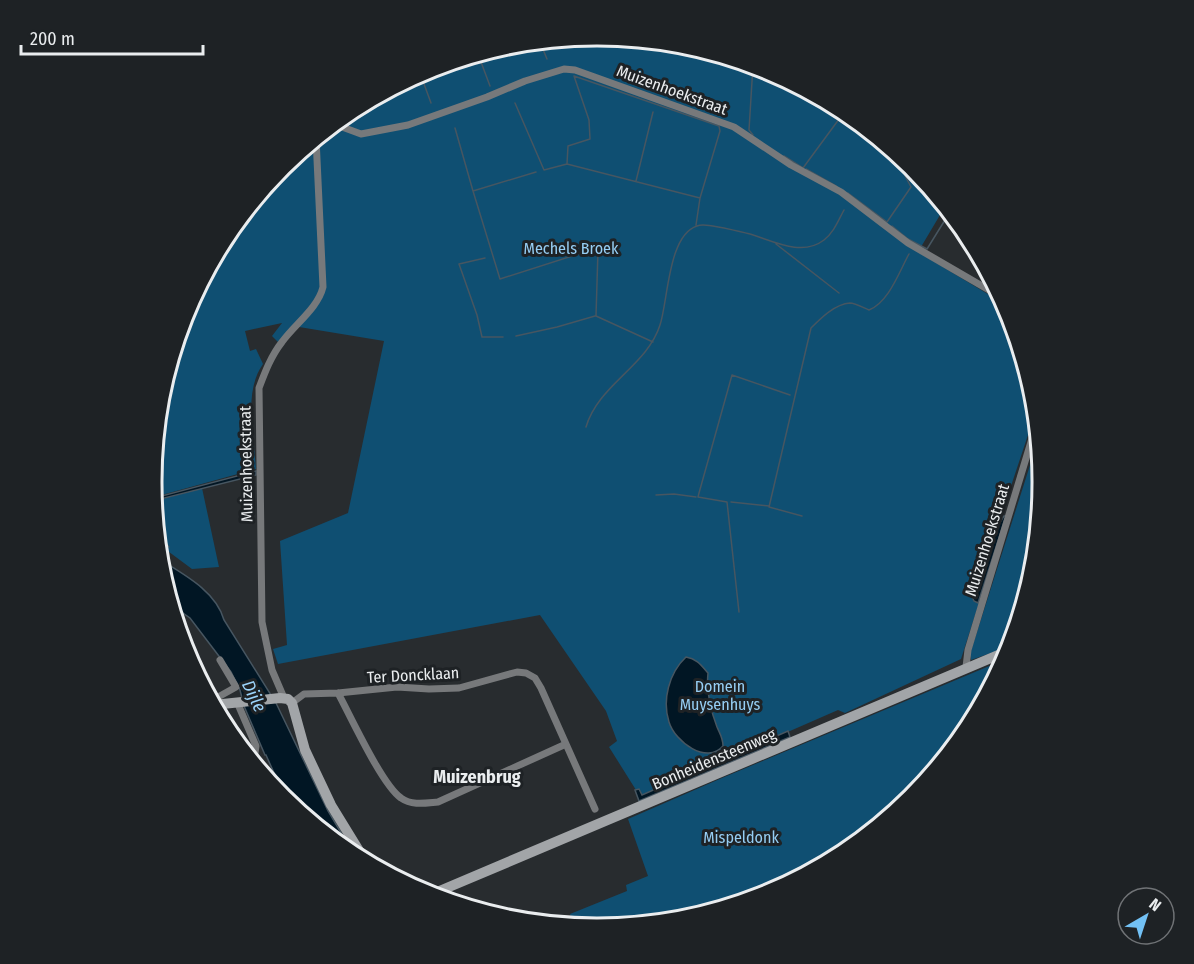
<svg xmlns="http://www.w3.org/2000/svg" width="1194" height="964" font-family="'Fira Sans Condensed',sans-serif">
	<rect width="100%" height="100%" fill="#282c2f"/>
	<path fill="#0f4f72" d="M597 36 684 45 768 70 845 111 913 167 952 215 948 219 940 215 918 252 1006 305 1034 395 1036 411 981 576 971 594 972 597 979 603 961 659 845 713 838 710 642 796 639 789 636 790 609 747 617 741 606 711 540 615 278 664 273 649 287 645 280 541 348 513 384 341 293 326 278 342 272 336 282 323 245 331 250 351 256 349 263 364C243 392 254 436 256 469L158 496 153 500 151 482 160 395 185 311 226 234 282 166 350 111 427 70 510 45Z
		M1039 437 1043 482 1034 569 1011 646 971 660 970 654Z
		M202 488 219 567 192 569 157 543 156 530 160 541 168 546 160 532 155 501Z
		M176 622 183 628 217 697 210 699 185 652Z
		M1006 659 968 730 912 798 844 853 767 894 684 919 597 928 574 926 570 914 627 891 626 885 648 876 628 819 722 778Z"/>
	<path fill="#011624" stroke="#475661" stroke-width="1.5" d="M256 471V475L156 500C152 514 159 534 168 546 153 540 152 512 154 498Z
		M1004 516H1006L978 603 974 601 971 594 981 576 997 527Z
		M159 559C183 574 216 591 224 620L276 703 328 811 355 856 287 802 266 755H265L244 706 240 690 231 672 190 618 170 604Z
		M686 657C697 659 701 665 708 673 706 691 711 711 717 727 720 734 723 738 723 746 707 765 675 742 669 722 662 700 669 673 686 657Z
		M788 731 790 737 639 801 635 790 639 789 642 795Z"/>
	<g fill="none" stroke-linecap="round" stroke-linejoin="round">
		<path stroke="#475661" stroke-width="1.5" d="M540 42 547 59
			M478 54 490 86
			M753 65 749 130 753 135
			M752 72 786 80
			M420 73 431 103
			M515 103 544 170 567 164 700 198 696 225
			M455 128 473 191 536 172
			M784 156 803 168 845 111
			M567 164 568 146 590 139 589 120 574 76 719 126 720 131 700 198
			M806 169 836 186
			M636 181 653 112
			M473 191 500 279 594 249 598 250 596 316 653 342
			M848 193 887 222 911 187 891 149
			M892 226 908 239 927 249 945 220 941 210 944 205
			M776 244 839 293
			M485 258 459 264 477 315 482 337H503
			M516 336 557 327 595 316
			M586 427C598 385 647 366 660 325 668 301 668 235 697 226 704 223 716 227 724 228 733 230 742 232 750 234 773 241 802 257 824 240 834 232 838 221 844 210
			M656 495 674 494 696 497
			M731 502 769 506
			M802 516 769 507 811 328C821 318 835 304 850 303 855 303 864 308 869 310 889 302 899 272 909 254
			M739 612 727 502 698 497 699 493 732 375 790 395"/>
		<path stroke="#77797b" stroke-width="7" d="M334 124 361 134 408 125 487 97 525 81 564 69 575 70 734 127 791 165 841 192 908 243 1001 297
			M966 667 968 650 1037 422
			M338 693C351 717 382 785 401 798 412 806 426 803 438 802L566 744
			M284 698 272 670 262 622 259 388C265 372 271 356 282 342 295 324 318 308 323 287L316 138
			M211 701 236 687 220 660
			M237 702 256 746 255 753 248 757
			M292 703 304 694 338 693 397 687 429 689 459 688 517 672 526 673 535 678 541 688 595 809"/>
		<path stroke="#a2a5a8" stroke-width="10" d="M213 705 280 698 288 699 292 703 305 750 331 805 366 862
			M430 895 1010 650"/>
	</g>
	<g text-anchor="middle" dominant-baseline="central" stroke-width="6" stroke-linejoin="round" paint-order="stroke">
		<g font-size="16" fill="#eaedef" stroke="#1e2225">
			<text transform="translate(672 90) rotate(20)">Muizenhoekstraat</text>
			<text transform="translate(246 464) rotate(-91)">Muizenhoekstraat</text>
			<text transform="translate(987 540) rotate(-73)">Muizenhoekstraat</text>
			<text transform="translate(413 675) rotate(-3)">Ter Doncklaan</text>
			<text transform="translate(714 759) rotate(-23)">Bonheidensteenweg</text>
		</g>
		<g font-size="16" fill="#96cef4" stroke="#1e2225">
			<text x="571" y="248">Mechels Broek</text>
			<text x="720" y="686">Domein<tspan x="720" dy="18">Muysenhuys</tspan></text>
			<text x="741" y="837">Mispeldonk</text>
		</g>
		<g font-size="18" font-style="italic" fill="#9bd3fa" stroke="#1e2225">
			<text transform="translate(254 696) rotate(64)">Dijle</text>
		</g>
		<g font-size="18" font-weight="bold" fill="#eaedef" stroke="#1e2225">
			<text x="477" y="777">Muizenbrug</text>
		</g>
	</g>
	<path d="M0 0H1194V964H0ZM597 46H597A435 435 0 0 1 1032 481V483A435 435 0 0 1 597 918H597A435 435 0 0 1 162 483V481A435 435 0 0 1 597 46Z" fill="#1e2225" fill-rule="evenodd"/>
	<path fill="none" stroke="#eaedef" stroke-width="3" d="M597 46H597A435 435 0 0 1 1032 481V483A435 435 0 0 1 597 918H597A435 435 0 0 1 162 483V481A435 435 0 0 1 597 46Z"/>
	<g transform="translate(1146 916) rotate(39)"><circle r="28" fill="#1e2225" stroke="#707376" stroke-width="1.5"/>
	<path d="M0-4.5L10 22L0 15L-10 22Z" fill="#72c1f5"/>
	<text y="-9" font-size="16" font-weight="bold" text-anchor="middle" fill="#eaedef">N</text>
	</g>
	<path d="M21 45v9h182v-9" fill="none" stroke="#eaedef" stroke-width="3"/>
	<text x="30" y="45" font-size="18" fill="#eaedef" stroke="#1e2225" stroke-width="4.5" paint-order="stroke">200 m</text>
</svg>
